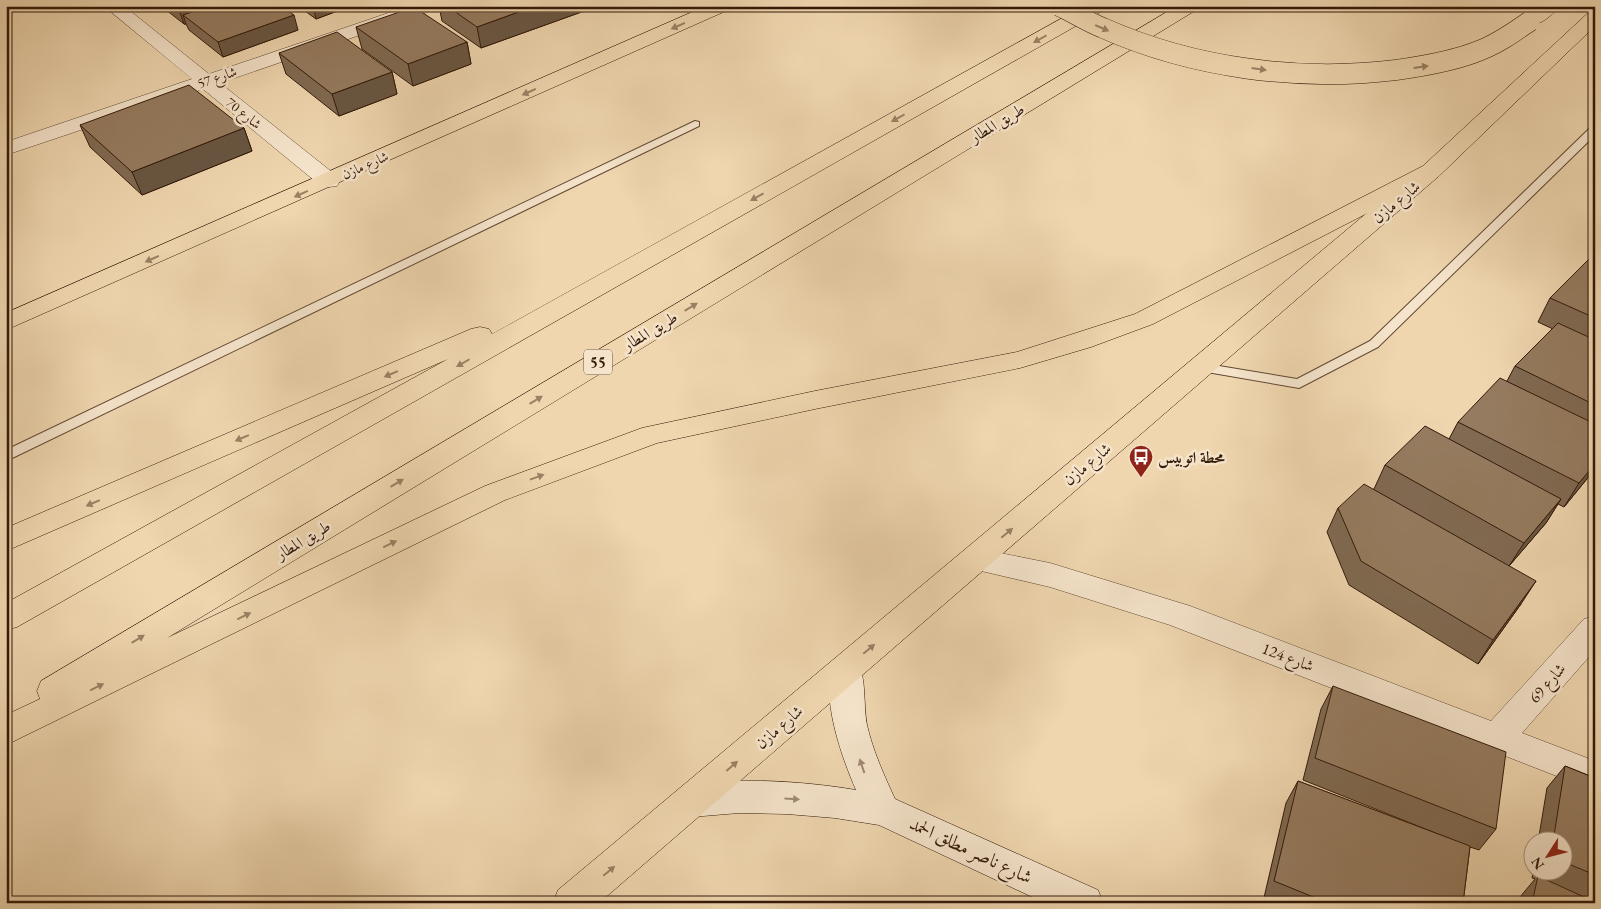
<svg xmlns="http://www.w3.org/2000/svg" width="1601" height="909" font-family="'EB Garamond',Amiri,serif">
	<rect width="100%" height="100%" fill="#efd6af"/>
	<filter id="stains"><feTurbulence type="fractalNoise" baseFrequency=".004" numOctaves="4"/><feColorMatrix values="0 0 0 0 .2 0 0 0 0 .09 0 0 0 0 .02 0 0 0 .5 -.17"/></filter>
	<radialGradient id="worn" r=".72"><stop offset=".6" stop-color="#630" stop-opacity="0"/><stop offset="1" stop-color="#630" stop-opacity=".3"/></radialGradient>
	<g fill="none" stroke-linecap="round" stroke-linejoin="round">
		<defs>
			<path id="lane" d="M695 121 699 122V126L6 461V450Z
				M1595 126V135L1378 347 1299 388 1201 371 1195 367 1201 363 1297 379 1370 341 1591 127Z"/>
			<path id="street" d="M104 6H124L209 74 409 6H436L433 10 220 83 337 176 340 181 337 186 329 187 321 186 203 89 6 155V142L192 79Z
				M975 548 1050 563 1190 606 1491 721 1584 619 1595 616V650L1522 733 1595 761V791L1170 625 1050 587 964 567 960 559 964 551Z"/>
			<path id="secondary" d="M846 656 857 660C867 679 863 704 867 725 873 751 884 775 895 799L1098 890 1103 903H1045L879 825 835 818 787 814 739 813 691 817 679 812 674 801 679 790C722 774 810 782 856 790 842 758 818 692 835 660Z"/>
			<path id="primary" d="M706 6H731L728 10 6 330V313Z
				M1538 6H1559C1552 17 1536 28 1524 25L1521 21Z
				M1595 11V26L1439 176 599 903H553L558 890 1423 166 1589 12Z"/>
			<path id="highway" d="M1084 6H1107L1104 10 17 627 6 630V603L448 359 6 551V528L471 329 480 327 489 329 492 334Z
				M1177 6H1199L1196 10 167 638 485 486 642 428 815 391 1017 352 1135 314 1423 166 1431 165 1439 166 1442 171 1439 176 1153 324 1091 347 1020 368 815 409 657 443 505 500 6 745V715L40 699 37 691 41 681Z"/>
		</defs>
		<use href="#lane" stroke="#624832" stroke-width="2"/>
		<use href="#street" stroke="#624832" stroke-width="1"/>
		<use href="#secondary" stroke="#331909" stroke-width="1"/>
		<use href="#primary" stroke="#331909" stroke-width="1"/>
		<use href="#highway" stroke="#331909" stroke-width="1"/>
		<use href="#lane" fill="#f5e4cb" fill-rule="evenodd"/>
		<use href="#street" fill="#f5e4cb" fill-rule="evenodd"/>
		<use href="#secondary" fill="#f5e4cb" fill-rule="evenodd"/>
		<use href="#primary" fill="#efd6af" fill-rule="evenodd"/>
		<use href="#highway" fill="#efd6af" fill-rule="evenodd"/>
		<defs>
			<path id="primary-bridge" d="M1059 6C1074 13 1088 22 1103 28 1193 68 1299 82 1396 70 1425 66 1455 61 1481 50 1499 43 1514 32 1530 21"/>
		</defs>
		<use href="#primary-bridge" stroke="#331909" stroke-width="21" stroke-linecap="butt"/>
		<use href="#primary-bridge" stroke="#efd6af" stroke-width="20"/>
	</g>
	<path fill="#806a52" stroke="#331909" d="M161 6H281L298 30 223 57 189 30 186 24H184Z
		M298 6H351L316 19Z
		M439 6H586L587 10 481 48 442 21Z
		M356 27 467 42 471 64 413 86 362 49Z
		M279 53 392 72 397 94 339 116 286 74Z
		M80 125 244 128 252 151 142 195 90 147Z
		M1595 262V469L1564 507 1558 504 1546 523 1509 566 1521 604 1478 664 1349 585 1327 532 1338 508 1374 489 1385 465 1449 439 1458 422 1507 381 1515 366 1553 329 1538 322 1550 298Z
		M1333 686 1496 829 1479 850 1470 847 1463 903H1265L1263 902 1286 803 1298 781 1453 840 1303 780 1321 709Z
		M1565 766 1595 778V903H1519L1520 897 1535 879 1532 878 1534 869V872H1564V842H1538L1547 788Z"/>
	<path fill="#685642" stroke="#331909" d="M189 6H238L183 15 186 24H184L179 10Z
		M313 6H351L316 19Z
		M535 6H586L587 10 481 48 477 27Z
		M294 15 298 30 223 57 218 42Z
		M467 42 471 64 413 86 408 64Z
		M392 72 397 94 339 116 332 94Z
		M244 128 252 151 142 195 132 172Z
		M1595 464V469L1564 507 1579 483Z
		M1561 499 1546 523 1509 566 1524 543Z
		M1536 581 1521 604 1478 664 1493 640Z"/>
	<path fill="#957b5f" stroke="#331909" d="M174 6H189L179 10Z
		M210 6H281L294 15 218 42 183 15Z
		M447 6H535L477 27Z
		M414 7 467 42 408 64 356 27Z
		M337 32 392 72 332 94 279 53Z
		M189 85 244 128 132 172 80 125Z
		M1589 259 1595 262V318L1550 298Z
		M1558 323 1595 340V405L1515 366Z
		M1500 378 1595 424V464L1579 483 1458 422Z
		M1425 426 1561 499 1524 543 1385 465Z
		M1364 484 1536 581 1493 640 1361 561 1338 508Z
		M1333 686 1506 752 1496 829 1315 758Z
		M1565 766 1595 778V875L1564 862V842H1553Z
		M1298 781 1470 846 1463 903H1328L1274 881Z
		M1538 876 1595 902V903H1532Z"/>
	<defs><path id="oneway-solid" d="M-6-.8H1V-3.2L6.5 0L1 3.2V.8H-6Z" transform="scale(1.25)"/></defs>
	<g fill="#9a8164">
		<use href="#oneway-solid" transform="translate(678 26) rotate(156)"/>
		<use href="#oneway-solid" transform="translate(1102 28) rotate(23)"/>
		<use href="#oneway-solid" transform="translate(1040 39) rotate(151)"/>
		<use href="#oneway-solid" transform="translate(1421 67) rotate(-8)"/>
		<use href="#oneway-solid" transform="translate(1259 69) rotate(8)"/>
		<use href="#oneway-solid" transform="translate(529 92) rotate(156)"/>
		<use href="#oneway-solid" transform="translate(898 118) rotate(151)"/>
		<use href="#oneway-solid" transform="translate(301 194) rotate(156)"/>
		<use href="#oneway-solid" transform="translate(757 197) rotate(151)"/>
		<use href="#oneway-solid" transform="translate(152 259) rotate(156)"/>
		<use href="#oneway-solid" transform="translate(691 307) rotate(-31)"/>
		<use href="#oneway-solid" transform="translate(463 363) rotate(150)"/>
		<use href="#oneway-solid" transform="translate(391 374) rotate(157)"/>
		<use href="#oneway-solid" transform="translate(536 400) rotate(-31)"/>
		<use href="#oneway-solid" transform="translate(242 438) rotate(157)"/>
		<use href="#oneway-solid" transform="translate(537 477) rotate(-20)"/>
		<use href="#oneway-solid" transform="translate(397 483) rotate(-31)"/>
		<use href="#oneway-solid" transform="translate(93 503) rotate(157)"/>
		<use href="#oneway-solid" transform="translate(1007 533) rotate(-40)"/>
		<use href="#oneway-solid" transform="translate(390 544) rotate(-26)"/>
		<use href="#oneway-solid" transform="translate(244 616) rotate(-26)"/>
		<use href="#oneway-solid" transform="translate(138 639) rotate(-31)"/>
		<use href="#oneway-solid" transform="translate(869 649) rotate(-40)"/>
		<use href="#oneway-solid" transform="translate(97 687) rotate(-26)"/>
		<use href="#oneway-solid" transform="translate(732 766) rotate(-41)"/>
		<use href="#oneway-solid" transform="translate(609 871) rotate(-40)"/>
	</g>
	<g fill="#9e8974">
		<use href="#oneway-solid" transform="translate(862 766) rotate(-109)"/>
		<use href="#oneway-solid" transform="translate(792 799) rotate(3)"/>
	</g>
	<defs>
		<symbol id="bus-pin" viewBox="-11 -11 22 30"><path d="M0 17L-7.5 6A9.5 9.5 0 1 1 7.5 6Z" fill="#8f2418" stroke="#f5e4cb"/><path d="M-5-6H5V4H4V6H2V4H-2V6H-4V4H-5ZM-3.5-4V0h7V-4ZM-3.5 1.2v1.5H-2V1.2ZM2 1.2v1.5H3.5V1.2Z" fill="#fff"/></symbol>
	</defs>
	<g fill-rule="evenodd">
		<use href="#bus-pin" x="1127" y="443" width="28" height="38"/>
	</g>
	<g text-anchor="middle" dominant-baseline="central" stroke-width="5" stroke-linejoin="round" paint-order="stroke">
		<g font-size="14" fill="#331909" stroke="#f5e4cb">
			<text transform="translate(217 77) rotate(-19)">شارع 57</text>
			<text transform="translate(244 113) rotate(39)">شارع 70</text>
			<text transform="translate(365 165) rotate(-24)">شارع مازن</text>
		</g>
		<rect fill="#f5e4cb" stroke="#6d5643" stroke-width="1" x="584" y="349.5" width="28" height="25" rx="4"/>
		<g font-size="15" font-weight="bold" fill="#331909">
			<text x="598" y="362">55</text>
		</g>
		<g font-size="16" fill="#331909" stroke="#f5e4cb">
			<text transform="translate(997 123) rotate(-31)">طريق المطار</text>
			<text transform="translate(1396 202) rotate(-40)">شارع مازن</text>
			<text transform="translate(650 331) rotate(-31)">طريق المطار</text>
			<text transform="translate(1087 464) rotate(-40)">شارع مازن</text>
			<text transform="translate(303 540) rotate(-31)">طريق المطار</text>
			<text transform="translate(1288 657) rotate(21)">شارع 124</text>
			<text transform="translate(1547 683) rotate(-49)">شارع 69</text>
			<text transform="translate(779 727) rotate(-41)">شارع مازن</text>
		</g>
		<g font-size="16" font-weight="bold" fill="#331909" stroke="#f5e4cb" text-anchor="start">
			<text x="1158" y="457">محطة اتوبيس</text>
		</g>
		<g font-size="19" fill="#331909" stroke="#f5e4cb">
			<text transform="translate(971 850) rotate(25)">شارع ناصر مطلق الحمد</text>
		</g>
	</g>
	<rect width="1601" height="909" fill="none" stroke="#efd6af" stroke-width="25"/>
	<rect x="8" y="8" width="1586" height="894" fill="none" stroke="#331909" stroke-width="2.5"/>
	<rect x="12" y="12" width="1576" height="884" fill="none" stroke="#331909"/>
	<g transform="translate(1548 856) rotate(234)"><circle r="24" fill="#f5e4cb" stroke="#a7937d"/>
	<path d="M0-4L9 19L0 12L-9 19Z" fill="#8f2418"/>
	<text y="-8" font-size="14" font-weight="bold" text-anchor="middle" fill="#331909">N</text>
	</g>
	<rect width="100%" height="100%" filter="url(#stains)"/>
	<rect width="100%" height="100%" fill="url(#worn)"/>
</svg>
